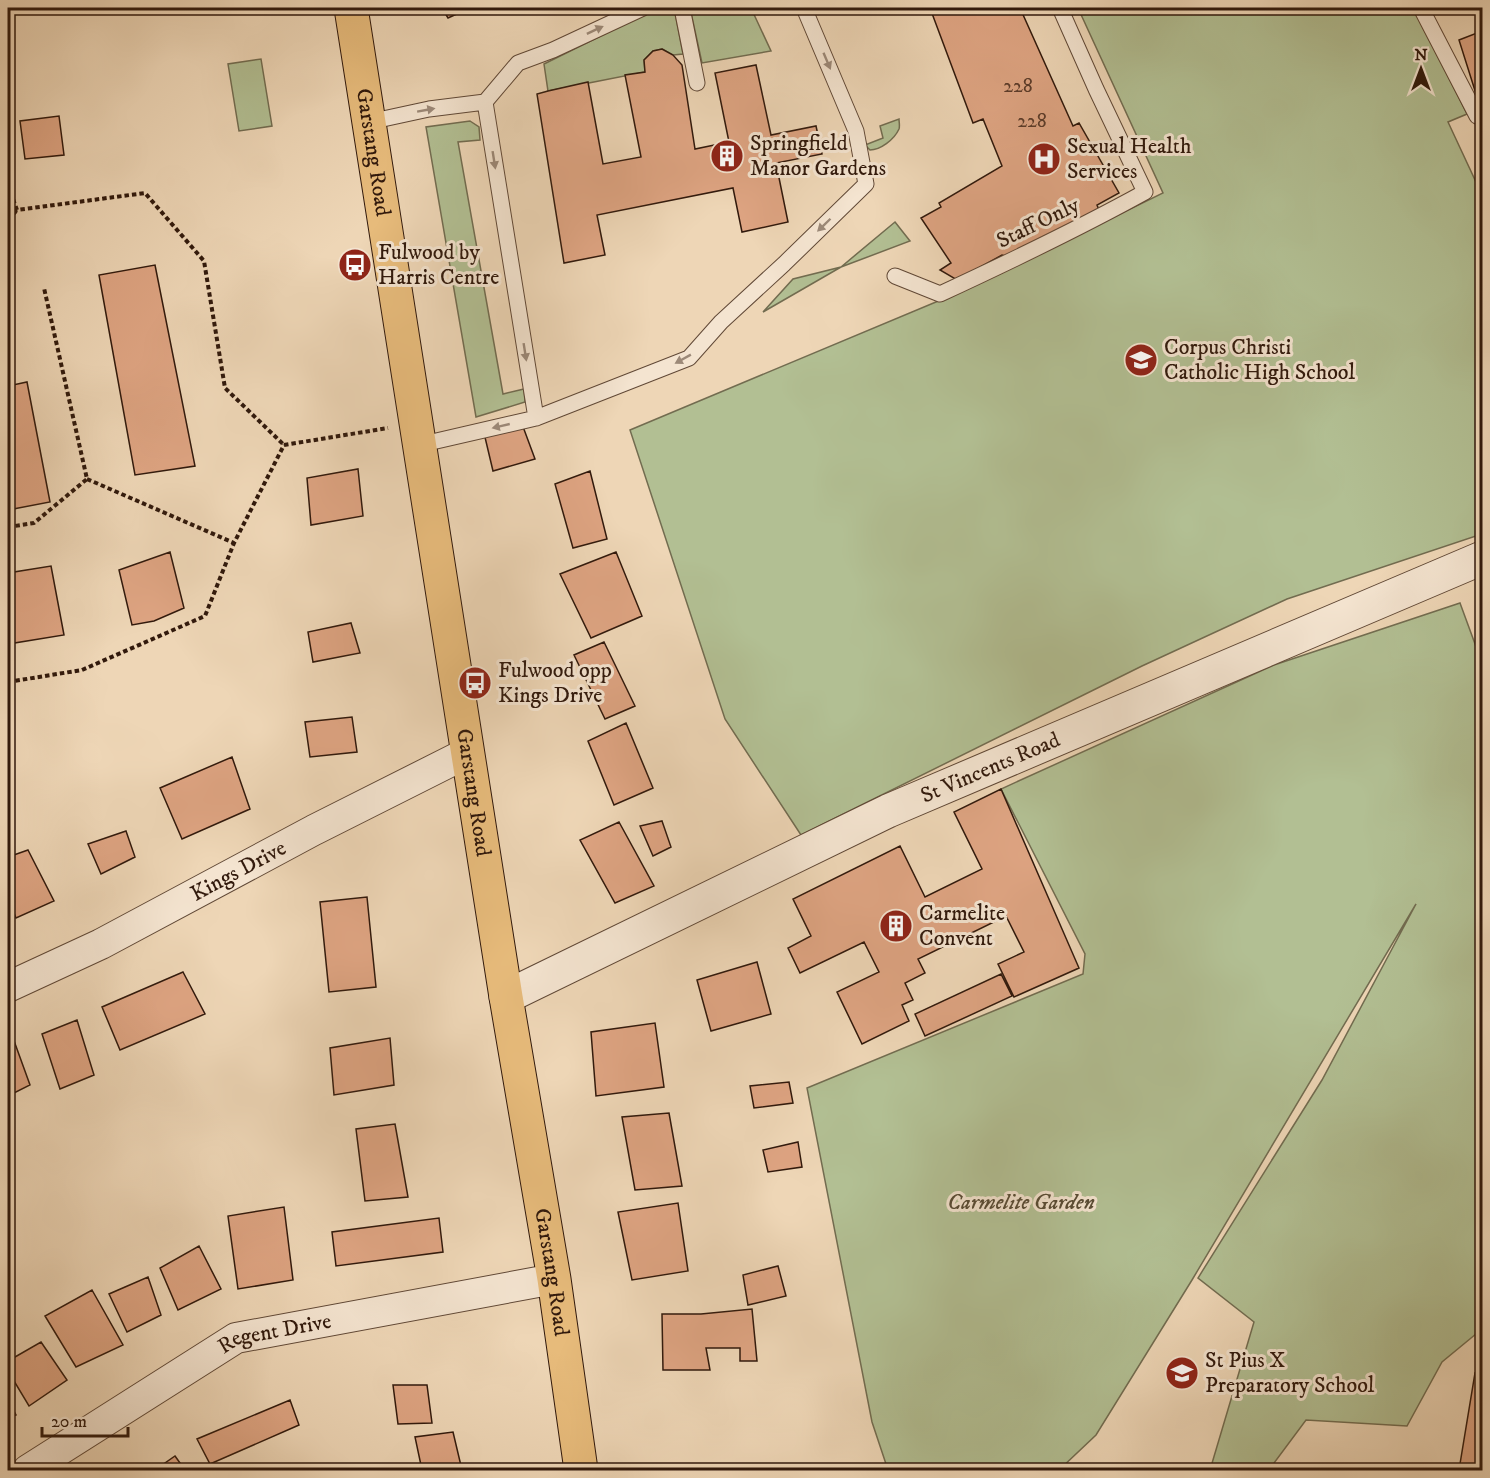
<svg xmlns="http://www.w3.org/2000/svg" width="1490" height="1478" font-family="'IM FELL DW Pica',serif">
	<rect width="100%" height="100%" fill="#eed6b6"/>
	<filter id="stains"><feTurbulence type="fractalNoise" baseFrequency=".00333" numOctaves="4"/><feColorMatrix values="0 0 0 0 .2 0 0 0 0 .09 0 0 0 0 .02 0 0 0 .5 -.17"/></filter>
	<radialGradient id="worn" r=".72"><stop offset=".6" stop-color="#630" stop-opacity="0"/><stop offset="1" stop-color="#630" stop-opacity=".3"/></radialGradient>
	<path fill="#b2bf93" stroke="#726c50" stroke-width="1.5" d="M657 8H674L683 54 673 55 662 49 653 51 644 60 645 72 548 91 544 64Z
		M690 8H751L771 51 702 63Z
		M1078 8H1414L1467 114 1448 122 1482 195V534L1287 599 1142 666 801 835 725 719 630 430 967 289 1163 193Z
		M261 59 272 126 239 131 228 64Z
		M899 119C899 122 900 126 899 129 894 140 880 150 870 150L865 145 883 138 880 126Z
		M470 121 479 127 480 140 458 142 503 394 524 389 525 402 476 417 426 127Z
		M895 222 910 241 841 267 763 312 793 279 841 267Z
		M1460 603 1482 663V1329L1442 1362 1407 1426 1306 1420 1274 1463 1273 1470H1210L1254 1322 1198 1278 1322 1080 1416 904 1192 1280 1096 1435 1059 1470H888L872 1422 807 1088 1083 974 1085 954 1001 789 1274 665Z"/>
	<path fill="#dea482" stroke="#31190c" stroke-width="1.5" d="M442 8H470L448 18Z
		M930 8H1020L1073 126 1079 123 1119 193 1097 205 1101 215 1012 258 1002 255 957 280 940 270 951 263 921 218 941 207 939 203 1002 166 983 119 973 123Z
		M1482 31V95L1477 97 1459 40Z
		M662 49 673 55 682 65 695 149 729 142 715 73 756 65 771 135 816 126 822 154 776 163 788 222 742 232 733 188 597 215 605 255 564 263 537 94 548 91 588 82 603 164 641 157 625 75 645 72 644 60 653 51Z
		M59 116 64 155 25 159 20 121Z
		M155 265 195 466 135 475 99 275Z
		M27 382 50 502 8 510V386Z
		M522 424 535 459 493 471 484 433Z
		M358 469 363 516 311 525 307 478Z
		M590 471 607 539 573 548 555 484Z
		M170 552 184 608 154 621 132 625 119 570Z
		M616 552 642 616 591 638 560 574Z
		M51 566 64 635 8 644V573Z
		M351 623 360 653 313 662 308 632Z
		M604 642 635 706 605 719 574 655Z
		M352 717 357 752 310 757 305 722Z
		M626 723 653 788 614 805 588 741Z
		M232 757 250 809 182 839 160 788Z
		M1001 789 1079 968 1014 997 998 964 1024 952 1006 916 918 959 925 973 905 983 913 1000 902 1005 909 1021 862 1044 837 992 879 972 864 942 800 973 788 948 811 936 793 899 900 846 925 897 982 869 954 812Z
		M662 821 671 847 653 856 640 826Z
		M619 822 654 886 615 903 580 840Z
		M126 831 135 857 101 874 88 844Z
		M28 850 54 901 16 918 8 898V857Z
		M367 897 376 987 329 992 320 902Z
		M757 962 771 1014 711 1031 697 980Z
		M183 972 205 1014 120 1050 102 1007Z
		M1001 974 1012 996 925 1036 915 1014Z
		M77 1020 94 1075 60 1089 42 1034Z
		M655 1023 664 1087 596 1096 591 1032Z
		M13 1038 30 1085 8 1096V1040Z
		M390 1038 394 1085 334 1095 330 1048Z
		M789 1082 793 1103 754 1108 750 1086Z
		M669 1113 682 1186 635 1190 622 1117Z
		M395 1124 408 1197 365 1201 356 1129Z
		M798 1142 802 1167 768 1172 763 1150Z
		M678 1203 688 1271 632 1280 618 1212Z
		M284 1207 293 1280 238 1289 228 1216Z
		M439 1218 443 1252 336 1266 332 1232Z
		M199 1246 221 1289 178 1310 160 1268Z
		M778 1266 786 1296 748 1305 743 1275Z
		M148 1277 161 1315 127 1332 109 1294Z
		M92 1290 123 1345 76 1367 45 1316Z
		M752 1309 757 1361H740V1348H706L710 1370H663L662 1314H701Z
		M41 1342 67 1380 29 1406 8 1371V1361Z
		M1475 1373 1482 1375V1470H1459Z
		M393 1385H427L432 1423 398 1424Z
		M8 1400 16 1415 8 1419Z
		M290 1400 299 1425 210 1464 197 1439Z
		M453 1432 462 1470H422L415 1437Z
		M175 1456 185 1470H155Z"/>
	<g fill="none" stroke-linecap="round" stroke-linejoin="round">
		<defs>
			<path id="service" d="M682 8 697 83
				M1421 8 1477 116 1482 118
				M485 102 536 418
				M369 122 429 109 485 102 518 63 553 50 643 8
				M895 276 940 294C1009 262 1078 229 1145 192L1096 89 1060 8
				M419 445 536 418 689 358 721 322 784 264 866 184 856 131 804 8"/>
			<g id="minor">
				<path id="s1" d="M8 987 101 944 314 830 467 753"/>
				<path id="s2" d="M28 1470 236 1338 554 1279"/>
			</g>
			<g id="tertiary">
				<path id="s3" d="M506 997 888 811 1482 558"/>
			</g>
			<g id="trunk">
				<path id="s4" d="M351 8 506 997 554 1279 581 1470"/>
			</g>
		</defs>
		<use href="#service" stroke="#604836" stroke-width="17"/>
		<use href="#minor" stroke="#604836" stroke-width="32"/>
		<use href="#tertiary" stroke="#604836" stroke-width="35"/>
		<use href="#trunk" stroke="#31190c" stroke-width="35"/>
		<path stroke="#31190c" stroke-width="4" stroke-dasharray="4.5 3" stroke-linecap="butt" d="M8 185 17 210 145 193 204 261 225 388 284 445
			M8 220 17 210
			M284 445 388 428
			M87 479 234 543
			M8 527 34 523 87 479 44 288
			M8 682 82 670 205 616 234 543 284 445"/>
		<use href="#service" stroke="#f4e4d0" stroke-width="15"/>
		<use href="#minor" stroke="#f4e4d0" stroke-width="30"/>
		<use href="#tertiary" stroke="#f4e4d0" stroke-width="33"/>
		<use href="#trunk" stroke="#e7bb7b" stroke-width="33"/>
	</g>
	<defs><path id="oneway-solid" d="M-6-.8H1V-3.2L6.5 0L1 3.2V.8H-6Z" transform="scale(1.5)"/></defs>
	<g fill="#9c8978">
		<use href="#oneway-solid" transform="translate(595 30) rotate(-25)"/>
		<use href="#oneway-solid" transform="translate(827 61) rotate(67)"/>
		<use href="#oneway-solid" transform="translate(426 110) rotate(-10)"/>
		<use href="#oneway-solid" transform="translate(494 160) rotate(81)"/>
		<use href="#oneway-solid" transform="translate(824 225) rotate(136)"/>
		<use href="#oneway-solid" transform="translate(525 352) rotate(81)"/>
		<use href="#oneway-solid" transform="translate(683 359) rotate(151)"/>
		<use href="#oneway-solid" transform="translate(501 426) rotate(167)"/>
	</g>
	<defs>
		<symbol id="building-disc" viewBox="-11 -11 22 22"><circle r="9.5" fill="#8f2418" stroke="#f4e4d0"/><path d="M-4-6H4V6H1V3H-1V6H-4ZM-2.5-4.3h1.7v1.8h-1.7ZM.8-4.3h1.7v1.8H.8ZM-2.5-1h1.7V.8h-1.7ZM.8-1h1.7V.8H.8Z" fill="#fff"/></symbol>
		<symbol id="hospital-disc" viewBox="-11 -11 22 22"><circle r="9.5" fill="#8f2418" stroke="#f4e4d0"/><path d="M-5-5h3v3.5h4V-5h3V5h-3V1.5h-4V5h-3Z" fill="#fff"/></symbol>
		<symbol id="bus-disc" viewBox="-11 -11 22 22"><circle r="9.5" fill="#8f2418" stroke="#f4e4d0"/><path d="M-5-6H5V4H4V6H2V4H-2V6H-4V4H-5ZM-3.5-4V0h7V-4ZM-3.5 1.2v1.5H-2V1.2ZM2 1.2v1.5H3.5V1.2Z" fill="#fff"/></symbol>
		<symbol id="school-disc" viewBox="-11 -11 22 22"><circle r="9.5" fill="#8f2418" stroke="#f4e4d0"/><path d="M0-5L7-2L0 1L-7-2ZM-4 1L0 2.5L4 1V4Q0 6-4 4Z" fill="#fff"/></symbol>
	</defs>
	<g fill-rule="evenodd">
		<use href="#building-disc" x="708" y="137" width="38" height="38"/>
		<use href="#hospital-disc" x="1025" y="140" width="38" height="38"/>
		<use href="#bus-disc" x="336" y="246" width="38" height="38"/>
		<use href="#school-disc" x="1122" y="341" width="38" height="38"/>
		<use href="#bus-disc" x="456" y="664" width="38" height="38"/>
		<use href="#building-disc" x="877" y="907" width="38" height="38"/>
		<use href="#school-disc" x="1163" y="1354" width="38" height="38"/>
	</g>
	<g text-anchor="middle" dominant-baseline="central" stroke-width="6" stroke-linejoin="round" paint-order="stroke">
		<g font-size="20" fill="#5c3c2a">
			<text x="1018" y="86">228</text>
			<text x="1032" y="121">228</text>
		</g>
		<g font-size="22" fill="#31190c" stroke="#f4e4d0" text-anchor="start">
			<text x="750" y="143">Springfield<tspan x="750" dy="25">Manor Gardens</tspan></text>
			<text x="1067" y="146">Sexual Health<tspan x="1067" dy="25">Services</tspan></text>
			<text x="378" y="252">Fulwood by<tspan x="378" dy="25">Harris Centre</tspan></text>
			<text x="1164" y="347">Corpus Christi<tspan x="1164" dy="25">Catholic High School</tspan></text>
			<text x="498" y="670">Fulwood opp<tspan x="498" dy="25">Kings Drive</tspan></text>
			<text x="919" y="913">Carmelite<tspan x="919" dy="25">Convent</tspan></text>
			<text x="1205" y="1360">St Pius X<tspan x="1205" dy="25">Preparatory School</tspan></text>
		</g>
		<g font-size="22" fill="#31190c" stroke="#f4e4d0">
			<text stroke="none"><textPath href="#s4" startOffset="146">Garstang Road</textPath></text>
			<text transform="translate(1038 223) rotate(-26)">Staff Only</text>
			<text stroke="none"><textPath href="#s3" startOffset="536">St Vincents Road</textPath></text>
			<text stroke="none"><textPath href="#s4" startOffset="794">Garstang Road</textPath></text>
			<text stroke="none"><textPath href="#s1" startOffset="258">Kings Drive</textPath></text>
			<text stroke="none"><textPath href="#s4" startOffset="1280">Garstang Road</textPath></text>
			<text stroke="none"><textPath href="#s2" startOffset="285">Regent Drive</textPath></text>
		</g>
		<g font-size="22" font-style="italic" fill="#584b34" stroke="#f4e4d0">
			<text x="1021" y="1202">Carmelite Garden</text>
		</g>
	</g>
	<rect width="1490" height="1478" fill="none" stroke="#eed6b6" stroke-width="30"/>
	<rect x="9" y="9" width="1472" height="1460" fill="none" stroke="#31190c" stroke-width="3"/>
	<rect x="15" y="15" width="1460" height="1448" fill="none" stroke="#31190c" stroke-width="1.5"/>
	<g transform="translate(1421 69)" stroke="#f4e4d0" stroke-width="4.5" paint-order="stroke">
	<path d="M0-4.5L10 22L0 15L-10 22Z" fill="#31190c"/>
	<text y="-9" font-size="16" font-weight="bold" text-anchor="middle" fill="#31190c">N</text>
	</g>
	<path d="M42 1427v9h86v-9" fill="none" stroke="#31190c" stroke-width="3"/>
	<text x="51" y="1427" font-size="18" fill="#31190c" stroke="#f4e4d0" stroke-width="4.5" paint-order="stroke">20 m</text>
	<rect width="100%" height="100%" filter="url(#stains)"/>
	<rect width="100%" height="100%" fill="url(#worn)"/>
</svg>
